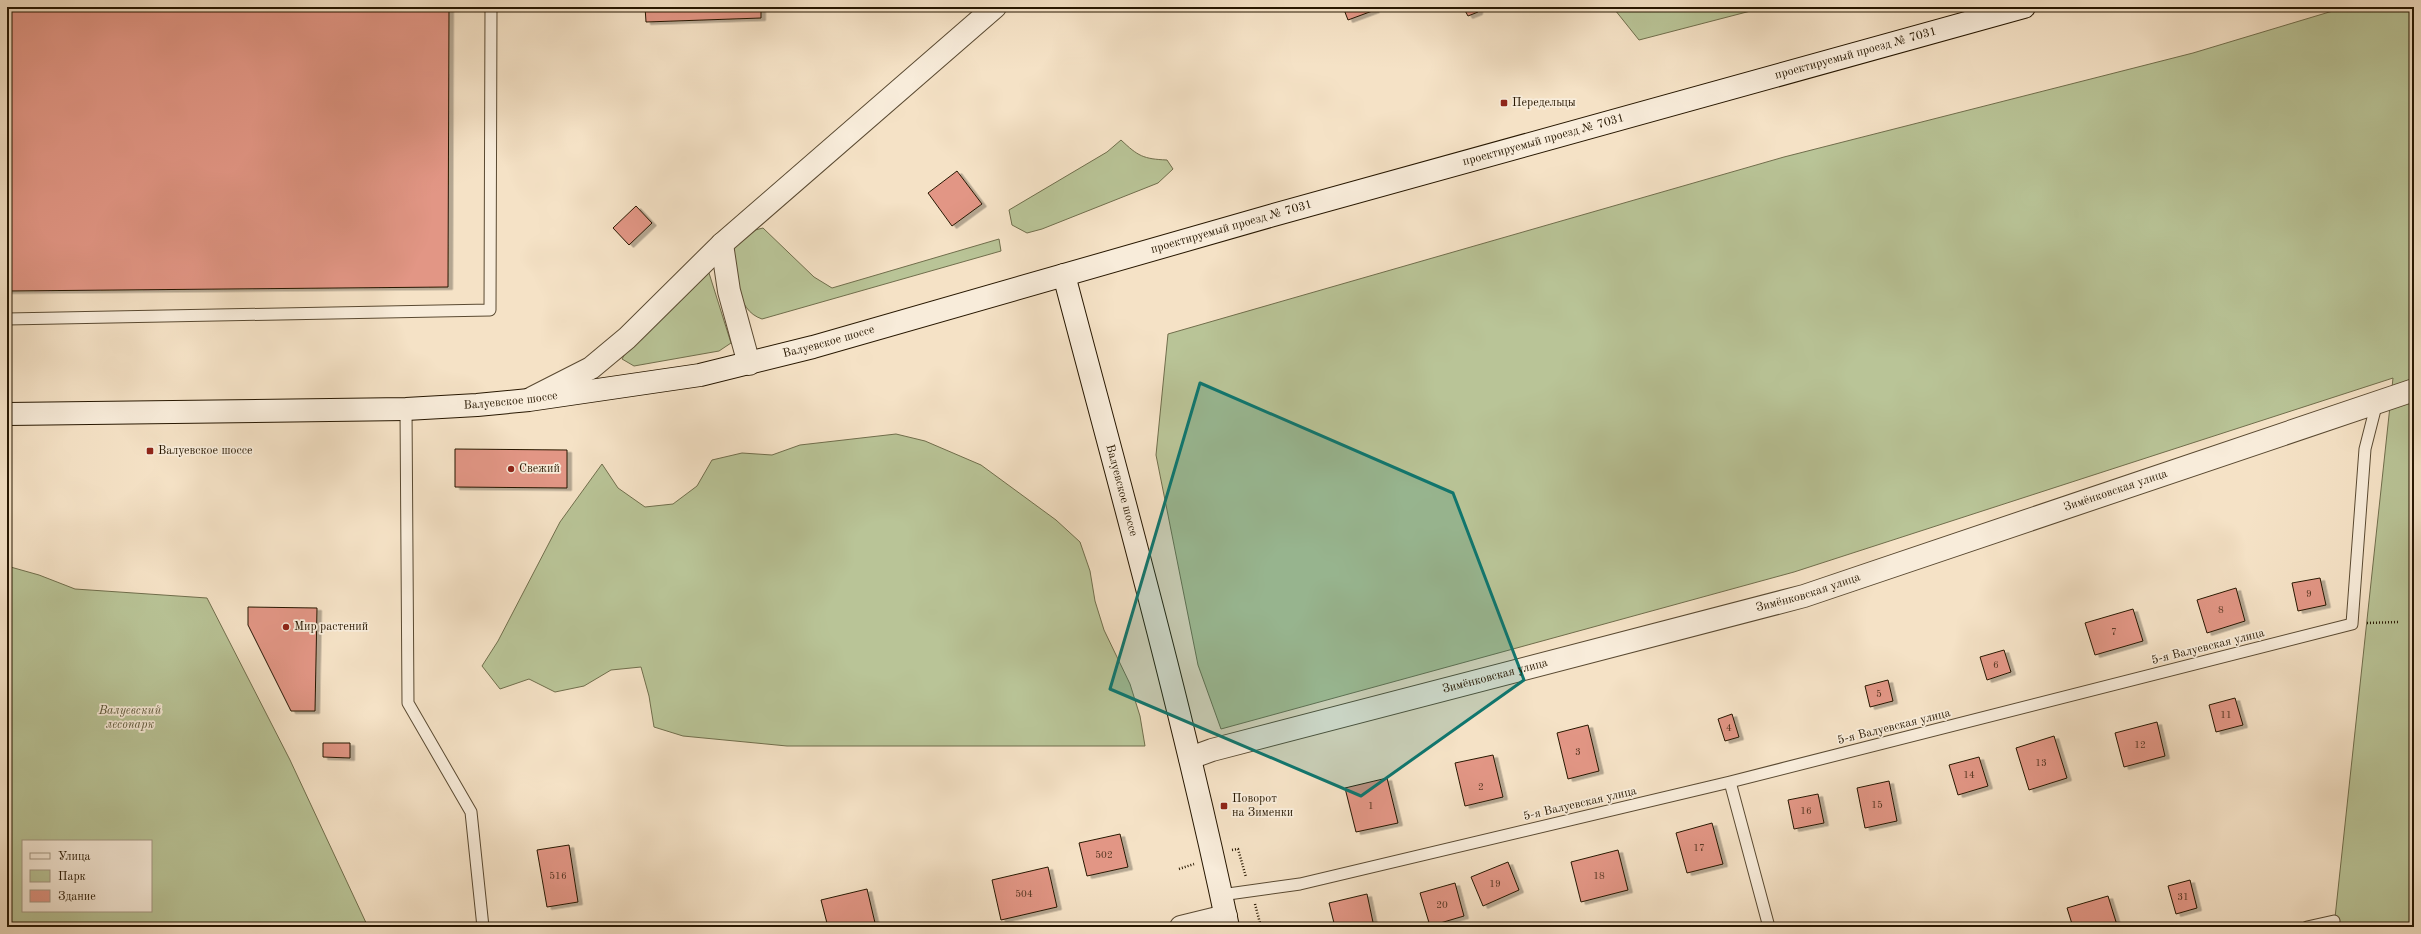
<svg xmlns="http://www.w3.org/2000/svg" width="2421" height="934" font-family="'Old Standard TT',serif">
	<defs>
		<filter id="shadow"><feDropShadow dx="4.5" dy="2.5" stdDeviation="0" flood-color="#0004"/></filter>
	</defs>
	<rect width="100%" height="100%" fill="#f5e2c6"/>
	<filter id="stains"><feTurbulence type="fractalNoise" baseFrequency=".005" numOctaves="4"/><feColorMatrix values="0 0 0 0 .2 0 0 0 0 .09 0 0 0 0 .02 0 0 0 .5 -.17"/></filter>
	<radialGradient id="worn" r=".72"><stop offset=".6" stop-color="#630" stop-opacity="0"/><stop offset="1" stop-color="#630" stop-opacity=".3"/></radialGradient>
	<path fill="#b9c497" stroke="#706e4c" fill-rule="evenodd" d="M1621 7H1766L1639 40 1615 10Z
		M2346 7H2414V927H2334L2393 378 1794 572 1221 729 1198 665 1156 455 1168 334 1784 157 2193 53Z
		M1121 140C1138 156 1143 159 1167 160L1173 169 1158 183 1042 229 1027 233 1012 225 1009 210 1107 152Z
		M763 228 814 277 832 288 999 239 1001 251 762 319C735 310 736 273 732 249L751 231Z
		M709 273 731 343 719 351 634 366 622 359 626 352 704 274Z
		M896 434 925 441 981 465 1056 520 1080 542 1090 571 1095 601 1104 630 1130 684 1140 716 1145 746H787L683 736 654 727 649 696 641 667 611 670 584 686 555 692 529 679 500 689 482 666 498 641 560 522 602 464 618 488 645 507 673 504 697 486 712 460 742 453 772 455 800 445Z
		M7 566 39 575 75 589 207 598 290 760 368 927H7ZM23 841H151V911H23Z"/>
	<path fill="#e29685" stroke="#271701" filter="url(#shadow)" d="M7 7H449L448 287 7 291Z
		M645 7H761V18L646 22Z
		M1343 7H1373L1375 10 1348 20Z
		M1463 7H1478V12L1468 16Z
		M957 171 982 204 952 226 928 193Z
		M636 206 652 223 629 245 613 228Z
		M455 449 567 450V488L455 487Z
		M2320 578 2326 605 2298 611 2292 583Z
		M2236 588 2245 621 2207 633 2197 600Z
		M248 607 317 608 315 711H291L248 625Z
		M2133 609 2143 641 2095 655 2085 623Z
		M2004 650 2011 672 1987 680 1980 657Z
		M1888 680 1893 701 1870 707 1865 686Z
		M2235 698 2243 725 2216 732 2209 705Z
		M1732 714 1739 737 1725 741 1718 719Z
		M2157 722 2165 756 2124 767 2115 733Z
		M1588 725 1599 771 1568 779 1557 733Z
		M2054 736 2067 778 2029 790 2016 748Z
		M323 743H350V758L323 757Z
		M1493 755 1503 797 1465 806 1455 763Z
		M1979 757 1988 786 1958 795 1949 765Z
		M1387 778 1398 823 1356 832 1345 788Z
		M1889 781 1897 821 1865 828 1857 788Z
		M1818 794 1824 823 1794 829 1788 800Z
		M1712 823 1723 864 1687 873 1676 833Z
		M1120 834 1128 867 1087 876 1079 843Z
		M569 845 578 902 547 907 537 850Z
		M1618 850 1628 890 1581 902 1571 862Z
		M1508 862 1519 890 1483 906 1471 877Z
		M1048 867 1057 907 1001 920 992 880Z
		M2190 880 2197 908 2176 914 2168 886Z
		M1455 883 1464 916 1430 926 1420 893Z
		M867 889 876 927H828L821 900Z
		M1367 894 1374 927H1335L1329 903Z
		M2108 896 2117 925 2109 927H2073L2067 908Z"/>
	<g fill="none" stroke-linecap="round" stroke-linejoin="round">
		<defs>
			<path id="lane" d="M7 319 490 310 491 7
				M406 409 408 703 471 812 483 927
				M1730 782 1769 927
				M1221 895 1300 884 1730 782 2352 624 2365 449 2377 402
				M2307 927 2334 921"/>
			<g id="street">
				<path d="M722 244 729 291 749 364"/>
				<path d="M532 398 591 368 627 338 722 244 995 7"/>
				<path id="s1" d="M1190 758 1212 750 1804 596 2414 390"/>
				<path d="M1181 927 1226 916"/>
			</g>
			<g id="secondary">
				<path id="s2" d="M1064 275C1121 491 1182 708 1228 927"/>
				<path id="s3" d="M7 414 406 409 477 405 529 400 700 375 813 347 1270 216 2024 7"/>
			</g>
		</defs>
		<use href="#lane" stroke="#5a4a32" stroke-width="13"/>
		<use href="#street" stroke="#5a4a32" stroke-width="24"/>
		<use href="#secondary" stroke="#271701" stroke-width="24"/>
		<path stroke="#271701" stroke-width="2.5" stroke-dasharray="1 2" stroke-linecap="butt" d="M2367 623 2398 622
			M1232 850 1238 849 1246 877
			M1179 869 1194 864
			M1255 904 1261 927"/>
		<use href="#lane" stroke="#f8ecda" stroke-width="11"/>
		<use href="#street" stroke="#f8ecda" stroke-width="22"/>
		<use href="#secondary" stroke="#f8ecda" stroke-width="22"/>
	</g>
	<path fill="#0f766e" fill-opacity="0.2" stroke="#0f766e" stroke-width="3" stroke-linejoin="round" d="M1200 383 1453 493 1524 680 1361 796 1110 689Z"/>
	<g fill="#8f2418" stroke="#f8ecda" stroke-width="1.5">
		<rect x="1500" y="99" width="8" height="8" rx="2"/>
		<rect x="146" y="447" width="8" height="8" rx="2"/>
		<circle cx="511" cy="469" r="4"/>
		<circle cx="286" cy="627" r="4"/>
		<rect x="1220" y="802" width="8" height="8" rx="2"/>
	</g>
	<g text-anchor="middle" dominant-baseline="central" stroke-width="3.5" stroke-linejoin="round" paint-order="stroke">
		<g font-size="10" fill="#563722">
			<text x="2309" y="594">9</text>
			<text x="2221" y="610">8</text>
			<text x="2114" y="632">7</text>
			<text x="1996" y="665">6</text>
			<text x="1879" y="694">5</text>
			<text x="2226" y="715">11</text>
			<text x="1729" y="728">4</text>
			<text x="2140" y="745">12</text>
			<text x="1578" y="752">3</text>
			<text x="2041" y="763">13</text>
			<text x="1969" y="775">14</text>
			<text x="1481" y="787">2</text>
			<text x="1877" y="805">15</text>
			<text x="1371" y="806">1</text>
			<text x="1806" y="811">16</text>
			<text x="1699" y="848">17</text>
			<text x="1104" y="855">502</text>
			<text x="558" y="876">516</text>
			<text x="1599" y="876">18</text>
			<text x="1495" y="884">19</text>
			<text x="1024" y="894">504</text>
			<text x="2183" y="897">31</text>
			<text x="1442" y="905">20</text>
		</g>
		<g font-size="12" fill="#271701" stroke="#f8ecda">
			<text stroke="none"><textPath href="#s3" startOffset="1895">проектируемый проезд № 7031</textPath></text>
			<text stroke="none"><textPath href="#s3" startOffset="1571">проектируемый проезд № 7031</textPath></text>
			<text stroke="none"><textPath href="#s3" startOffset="1247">проектируемый проезд № 7031</textPath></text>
			<text stroke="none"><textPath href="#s3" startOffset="828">Валуевское шоссе</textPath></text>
			<text stroke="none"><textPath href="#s3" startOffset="504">Валуевское шоссе</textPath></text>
			<text stroke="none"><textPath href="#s1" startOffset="964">Зимёнковская улица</textPath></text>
			<text stroke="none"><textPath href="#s2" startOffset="223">Валуевское шоссе</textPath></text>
			<text stroke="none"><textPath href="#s1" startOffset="640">Зимёнковская улица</textPath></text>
			<text transform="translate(2208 647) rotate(-14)">5-я Валуевская улица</text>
			<text stroke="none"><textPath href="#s1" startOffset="316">Зимёнковская улица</textPath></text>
			<text transform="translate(1894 727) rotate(-14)">5-я Валуевская улица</text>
			<text transform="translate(1580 804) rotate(-13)">5-я Валуевская улица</text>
		</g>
		<g font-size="12" fill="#271701" stroke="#f8ecda" text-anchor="start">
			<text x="1512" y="103">Передельцы</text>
			<text x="158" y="451">Валуевское шоссе</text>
			<text x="519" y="469">Свежий</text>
			<text x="294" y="627">Мир растений</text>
			<text x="1232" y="799">Поворот<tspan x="1232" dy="14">на Зименки</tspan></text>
		</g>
		<g font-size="12" font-style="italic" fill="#5a5436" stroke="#f8ecda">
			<text x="130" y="711">Валуевский<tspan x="130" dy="14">лесопарк</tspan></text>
		</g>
	</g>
	<rect width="2421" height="934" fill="none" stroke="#f5e2c6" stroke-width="24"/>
	<rect x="8" y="8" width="2405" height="918" fill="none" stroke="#271701" stroke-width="2"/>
	<rect x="12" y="12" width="2397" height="910" fill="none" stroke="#271701"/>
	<rect x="22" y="840" width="130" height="72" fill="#f8ecda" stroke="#a49783"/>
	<rect x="30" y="853" width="20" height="6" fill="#f8ecda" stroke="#a49783"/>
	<text x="58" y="860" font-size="12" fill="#271701">Улица</text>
	<rect x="30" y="870" width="20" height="12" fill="#b9c497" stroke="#a49783"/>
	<text x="58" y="880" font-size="12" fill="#271701">Парк</text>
	<rect x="30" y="890" width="20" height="12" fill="#e29685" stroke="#a49783"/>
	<text x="58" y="900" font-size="12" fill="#271701">Здание</text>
	<rect width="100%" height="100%" filter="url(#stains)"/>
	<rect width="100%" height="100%" fill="url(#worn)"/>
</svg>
